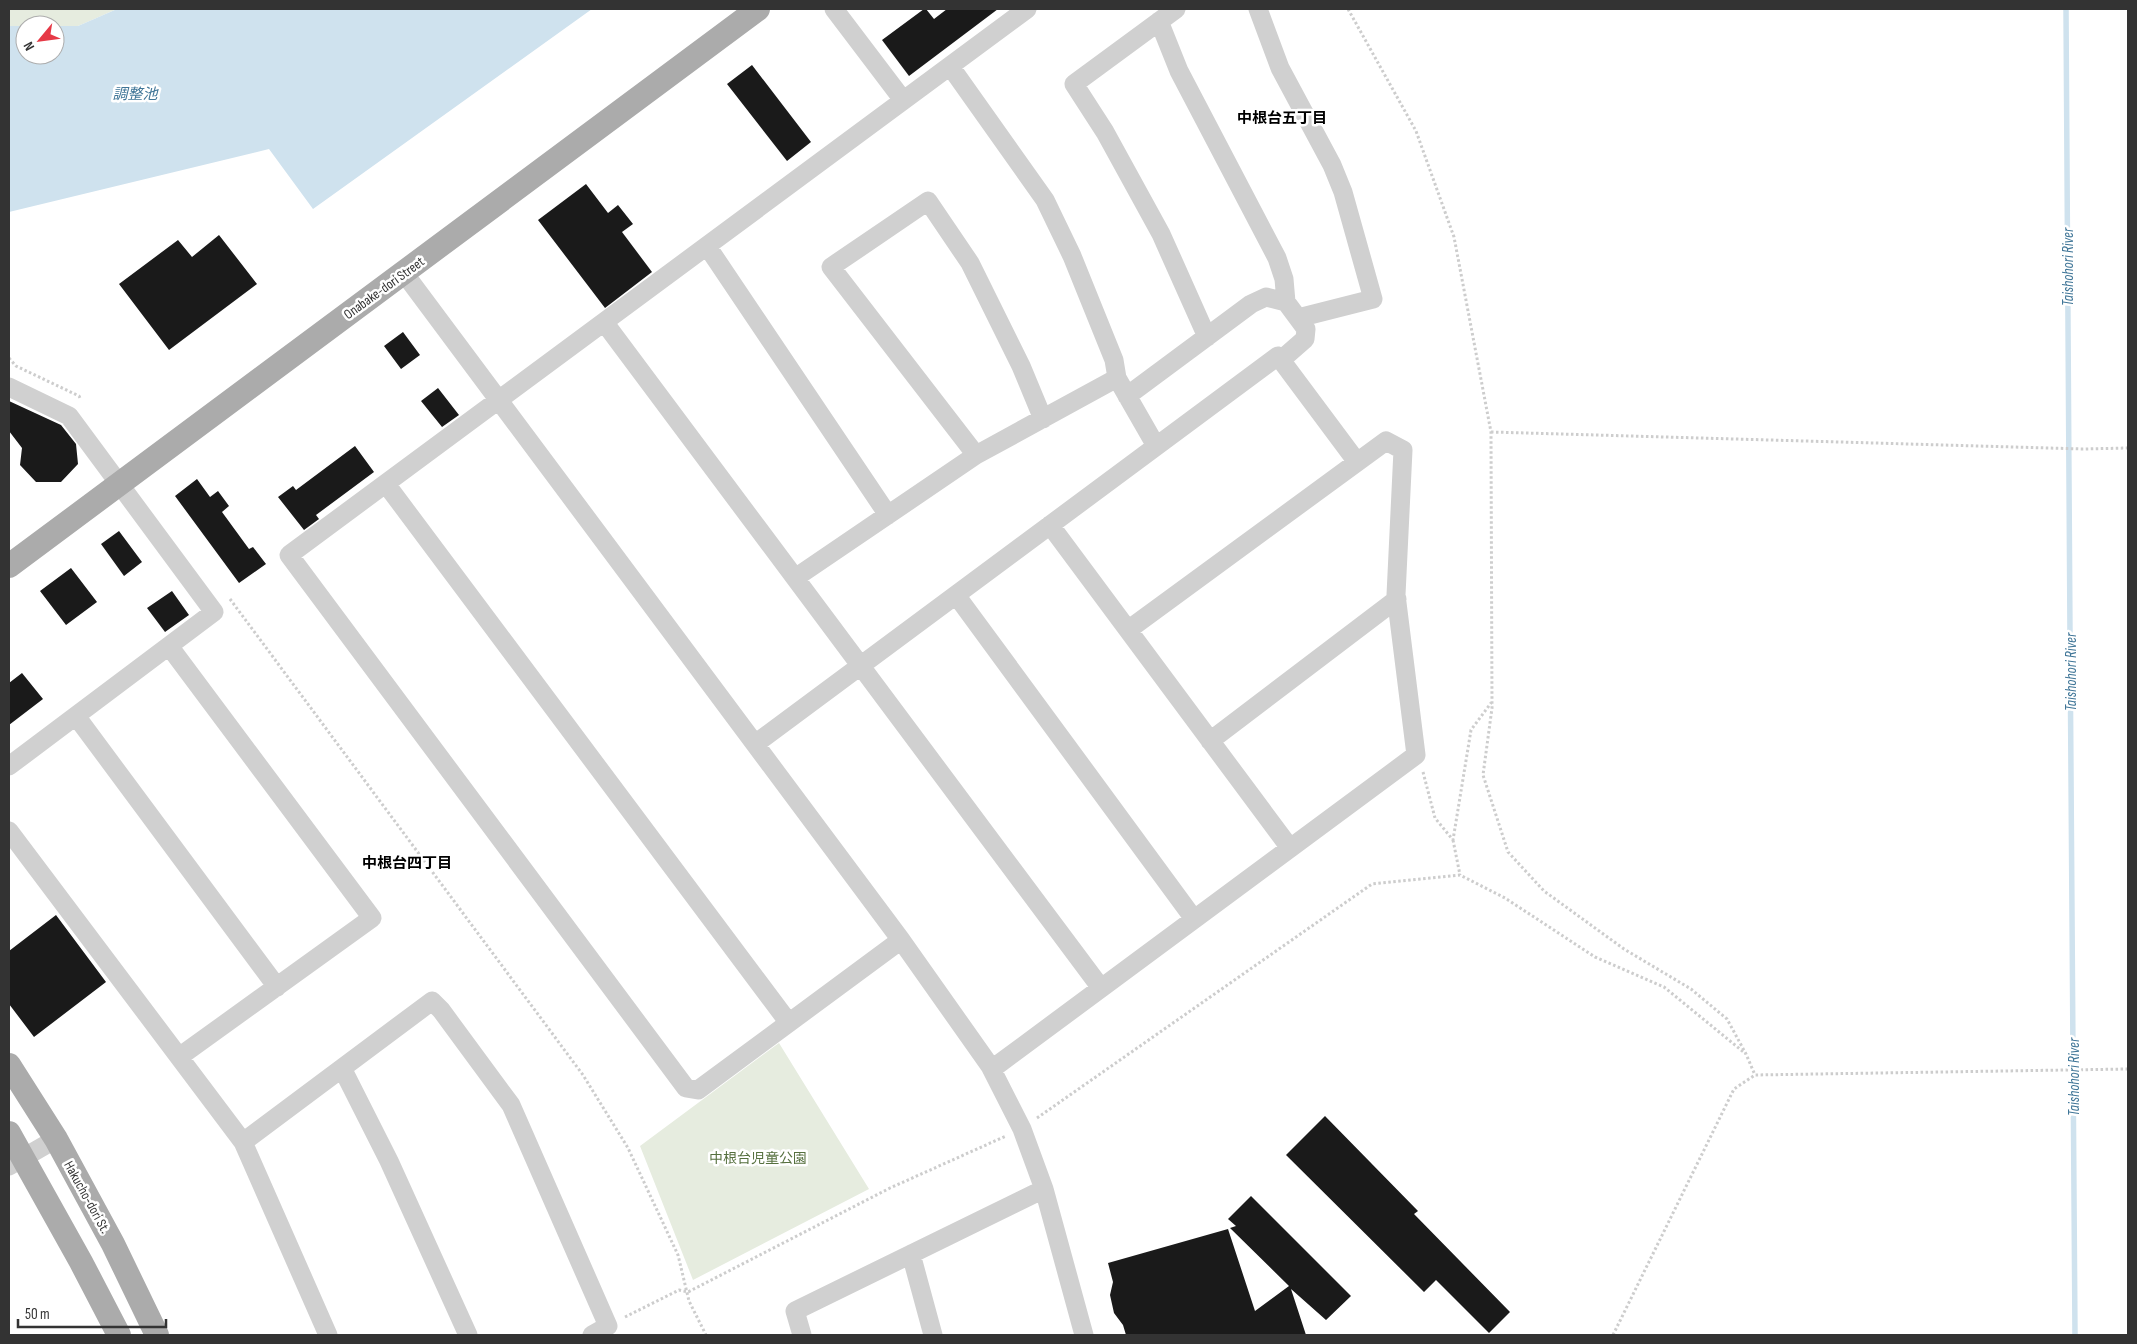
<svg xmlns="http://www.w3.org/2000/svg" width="2137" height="1344" viewBox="0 0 2137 1344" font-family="'Sofia Sans Condensed','Noto Sans JP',sans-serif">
<rect width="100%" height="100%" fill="#fff"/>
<path fill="#e6ecdf" d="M9,9h108l-39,17h-69z
M779,1043l90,146 -176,91 -53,-134z"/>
<path fill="#cfe2ee" d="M117,9h475l-279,200 -44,-60 -260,63v-186h16v29h30v-29h23z"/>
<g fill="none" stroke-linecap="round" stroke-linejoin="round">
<path stroke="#cfe2ee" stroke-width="5.5" d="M2066,9c5,442 3,884 9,1326"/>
</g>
<path fill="#1a1a1a" d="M924,9h2l8,10 13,-10h51l-89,67 -27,-36z
M752,65l59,77 -24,19 -60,-77z
M586,184l22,29 10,-8 15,19 -11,8 30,40 -47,36 -67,-88z
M219,235l38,49 -88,66 -50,-66 59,-44 14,17z
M403,332l17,23 -19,14 -17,-23z
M438,388l21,27 -17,12 -21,-26z
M9,401l52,24 15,19 2,20 -17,18h-25l-16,-17 2,-17 -13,-17z
M355,446l19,26 -58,43 3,4 -15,11 -26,-33 15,-11 3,4z
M197,479l13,18 8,-6 11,15 -7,6 27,37 4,-2 13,17 -27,19 -64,-87z
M119,531l23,31 -18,14 -23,-32z
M71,568l26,34 -31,23 -26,-34z
M172,591l17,24 -24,17 -18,-24z
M22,673l21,26 -34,26v-42z
M56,915l50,67 -72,55 -25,-33v-53z
M1325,1116l93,95 -4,3 96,98 -21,21 -53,-53 -12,12 -138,-137z
M1251,1196l100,100 -25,24 -35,-31 15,46h-180l-3,-10 -9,-12 -4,-18 3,-13 -5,-19 120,-34 27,82 34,-25 -59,-58 6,-2 -8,-7z"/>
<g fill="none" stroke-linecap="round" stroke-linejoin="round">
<path stroke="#cdcdcd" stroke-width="3" stroke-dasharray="2.5 2.5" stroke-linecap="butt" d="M1348,9l68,122 38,106 37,195 1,276 -9,67 25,77 36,39 80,58 67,40 36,30 19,35 9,21
M9,358l7,8 63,30 2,4
M1491,432l592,17 45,-1
M230,599l353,476 45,73 50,107 11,46 17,34
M1423,772l12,46 18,22 18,-110 20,-27
M1453,840l7,35
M1037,1118l335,-234 88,-9 45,23 90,59 69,30 82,67
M625,1317l54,-27 9,2 202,-104 116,-52
M1613,1335l121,-246 21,-14 373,-6"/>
<path stroke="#d0d0d0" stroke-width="19" d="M834,9l69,91
M1176,9l-102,75 31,48 56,102 46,103
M1258,9l22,59 52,97 11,27 30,107 -75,19
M1159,21l20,50 98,187 7,21 2,23
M950,66l95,134 27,56 42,104 3,18 39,68
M707,246l181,269
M404,273l497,667 89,126 32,63 22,60 40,146
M604,322l497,666
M9,387l60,29 145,196 -205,154
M1127,396l124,-92 15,-7 20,5 20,27 -1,10 -24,21
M976,455l-145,-188 97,-66 42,62 51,103 22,53
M386,484l403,539
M1050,525l240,323
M795,578l181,-123 141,-77
M956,595l238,324
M169,646l203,272 -193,139
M76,716l201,271
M1210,741l187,-142
M755,744l523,-388 79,106
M9,831l234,311 85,193
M901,940l-203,150 -12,-2 -397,-533 738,-546
M342,1068l47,93 79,174
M992,1069l424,-314 -20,-160 7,-145 -17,-9 -258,189
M243,1142l189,-141 9,9 70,95 97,221 -16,9
M9,1166l47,-27
M911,1254l22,81
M802,1335l-7,-24 249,-122"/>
<path stroke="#ababab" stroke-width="24" d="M9,566l749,-557
M9,1065l47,74 57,105 44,91
M9,1133l72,129 38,73"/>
</g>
<g text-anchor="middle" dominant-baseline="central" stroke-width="5" stroke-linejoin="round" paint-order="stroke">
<g font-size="14" fill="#333" stroke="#fff">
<text transform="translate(384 288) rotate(-36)">Onabake-dori Street</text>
<text transform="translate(87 1197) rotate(61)">Hakucho-dori St.</text>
</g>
<g font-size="14" fill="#56703f" stroke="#fff">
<text x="758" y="1158">中根台児童公園</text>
</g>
<g font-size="15" font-style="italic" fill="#3f7597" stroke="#fff">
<text x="135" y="94">調整池</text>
<text transform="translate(2068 267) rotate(-90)">Taishohori River</text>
<text transform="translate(2071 672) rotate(-90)">Taishohori River</text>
<text transform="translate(2074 1077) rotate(-90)">Taishohori River</text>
</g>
<g font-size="15" font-weight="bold" fill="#000" stroke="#fff">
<text x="1282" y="118">中根台五丁目</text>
<text x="407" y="863">中根台四丁目</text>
</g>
</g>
<rect width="2137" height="1344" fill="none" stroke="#333333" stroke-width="20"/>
<g transform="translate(40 40) rotate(241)"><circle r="24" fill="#ffffff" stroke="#adadad"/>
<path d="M0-4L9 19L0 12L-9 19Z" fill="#e63946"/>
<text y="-8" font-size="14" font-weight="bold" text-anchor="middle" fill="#333333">N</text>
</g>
<path d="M18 1319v8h148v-8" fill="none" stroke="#333333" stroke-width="2.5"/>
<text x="25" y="1319" font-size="15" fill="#333333" stroke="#ffffff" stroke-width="4" paint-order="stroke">50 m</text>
</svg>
